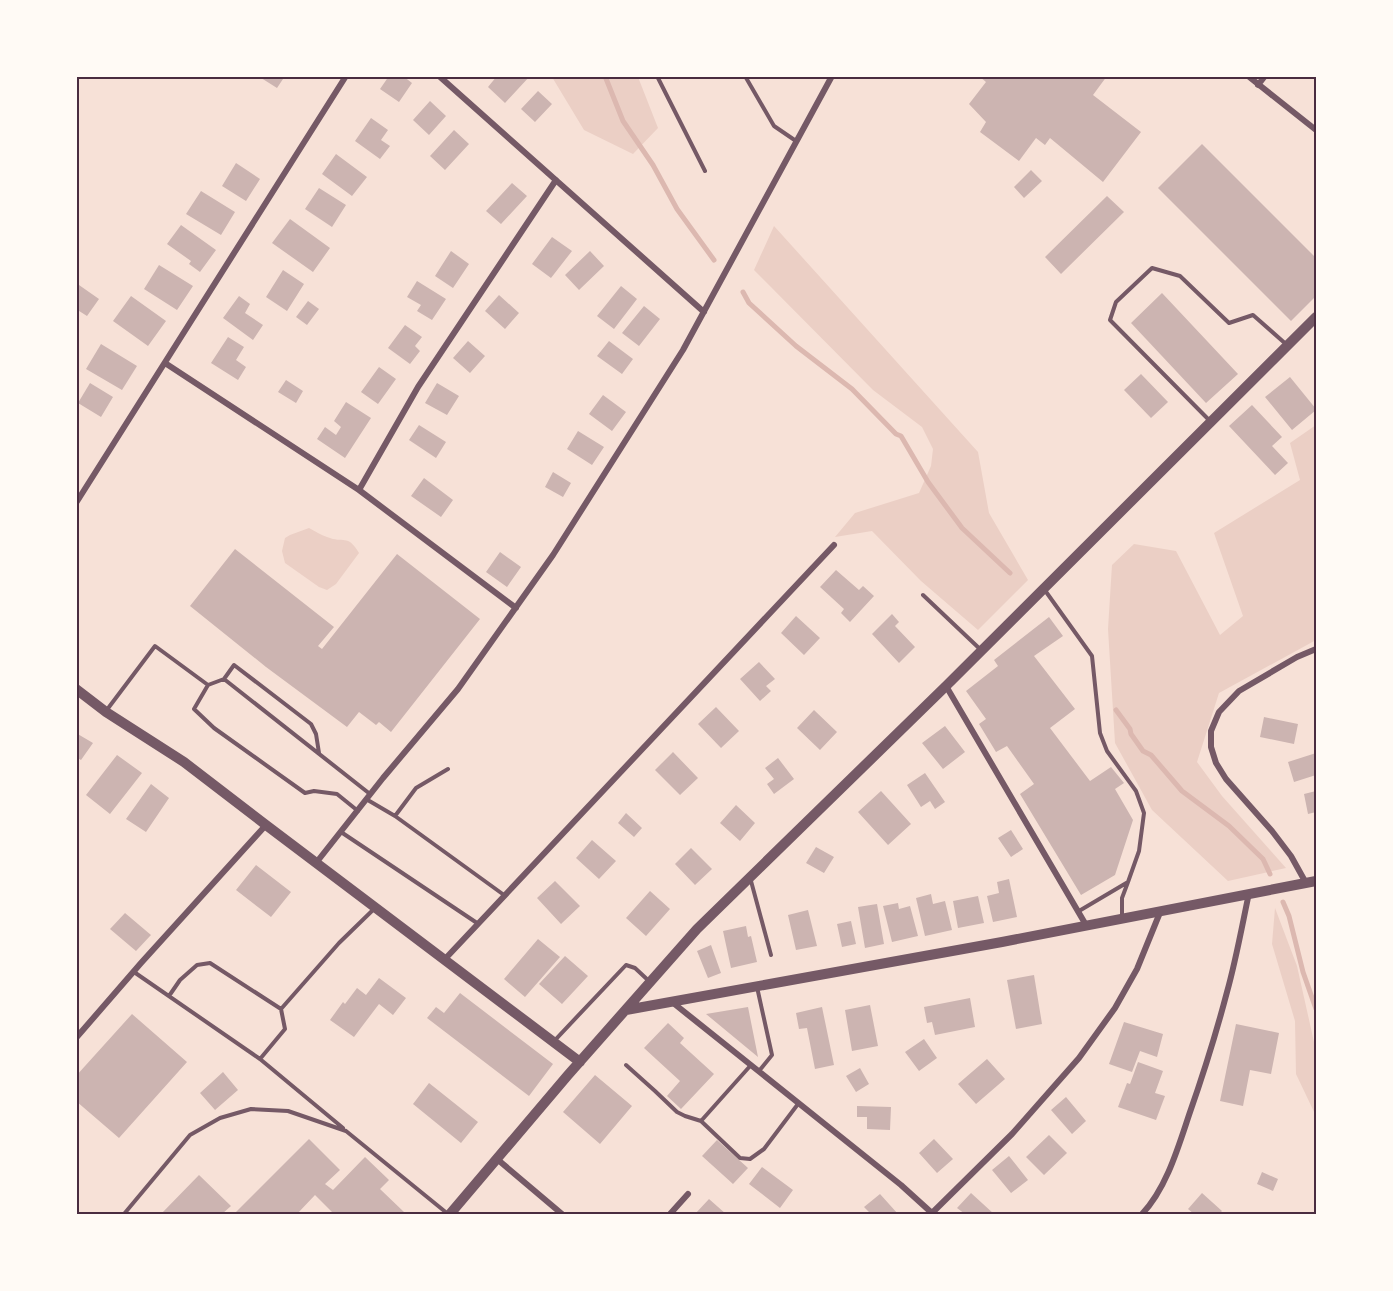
<svg xmlns="http://www.w3.org/2000/svg" width="1393" height="1291" viewBox="0 0 1393 1291" font-family="'PT Serif',serif">
<rect width="100%" height="100%" fill="#f7e1d7"/>
<path fill="#ebcfc5" d="M552,77h86l20,51 -25,26 -49,-24z
M774,226l204,226 11,61 39,67 -50,50 -57,-49 -49,-50 -37,6 20,-24 64,-20 12,-27 2,-17 -11,-22 -49,-37 -119,-120z
M1316,425v215l-97,53 -22,69 25,34 64,72 -58,13 -76,-71 -37,-67 -7,-114 4,-64 22,-21 42,7 44,84 23,-19 -29,-83 86,-53 -10,-37z
M309,528c6,3 12,7 18,9 17,7 20,-4 32,16l-23,31 -9,6 -8,-3 -34,-24 -3,-12 3,-13 5,-3z
M1275,908l22,58 19,85v65l-20,-42 -1,-53 -23,-77z"/>
<g fill="none" stroke-linecap="round" stroke-linejoin="round">
<path stroke="#dcb8b0" stroke-width="5" d="M605,76l18,45 30,44 24,44 37,51
M743,292l6,11 47,43 56,43 44,45 5,2 27,46 34,46 48,45
M1116,710l14,19 1,5 12,17 8,4 31,36 47,35 34,33 7,15
M1283,902l6,14 14,56 13,37"/>
</g>
<path fill="#ccb4b1" d="M258,76h27l-8,12z
M389,76h14l9,7 -13,19 -19,-13z
M497,76h33l-25,27 -17,-16z
M979,76h128l-14,19 48,37 -38,50 -53,-44 -5,7 -9,-7 -17,23 -39,-29 6,-10 -17,-18 17,-22z
M538,91l14,13 -17,18 -14,-13z
M430,101l16,15 -17,19 -16,-15z
M371,118l17,12 -7,10 9,6 -10,13 -25,-18z
M454,130l15,14 -24,26 -15,-14z
M1202,144l114,114v38l-25,25 -133,-133z
M336,154l31,23 -15,19 -30,-22z
M236,163l24,16 -14,22 -24,-15z
M1031,170l11,11 -18,17 -10,-11z
M512,183l15,13 -26,28 -15,-13z
M319,188l27,17 -14,22 -27,-18z
M201,191l34,21 -14,23 -35,-21z
M1107,196l17,16 -63,62 -16,-17z
M290,219l40,29 -17,24 -41,-29z
M181,225l35,25 -16,22 -11,-8 2,-3 -24,-17z
M552,237l20,14 -21,27 -19,-14z
M451,251l18,13 -16,24 -18,-12z
M590,251l14,15 -25,24 -14,-15z
M159,265l34,21 -16,24 -33,-21z
M283,270l21,14 -17,27 -21,-14z
M417,281l29,18 -14,21 -15,-9 4,-6 -14,-8z
M79,285l20,14 -12,17 -11,-7v-20z
M621,286l16,13 -23,30 -17,-13z
M1162,293l76,81 -32,29 -75,-80z
M499,295l20,18 -14,16 -20,-18z
M131,296l35,25 -18,25 -35,-25z
M239,296l11,8 -5,9 18,12 -10,15 -30,-22z
M308,301l11,8 -12,16 -11,-8z
M644,306l16,13 -21,27 -17,-13z
M405,325l17,12 -7,9 5,5 -10,13 -22,-16z
M228,337l16,10 -8,13 10,7 -8,13 -27,-17z
M468,341l17,15 -15,17 -17,-15z
M609,341l24,18 -11,15 -25,-18z
M101,344l36,22 -15,24 -36,-21z
M379,367l17,12 -18,25 -17,-12z
M1141,374l27,28 -17,16 -27,-28z
M1290,377l26,32v1l-24,20 -27,-33z
M286,380l17,11 -7,12 -18,-11z
M90,383l23,14 -12,20 -23,-14z
M437,383l22,13 -12,19 -22,-12z
M603,395l23,17 -14,19 -23,-17z
M346,402l25,16 -26,40 -28,-19 8,-12 11,8 5,-8 -7,-6z
M1252,405l30,32 -10,9 16,17 -13,12 -46,-49z
M419,425l27,17 -10,16 -27,-18z
M578,431l26,16 -12,18 -25,-16z
M553,472l18,11 -8,14 -18,-10z
M424,478l29,22 -12,17 -30,-21z
M235,549l99,78 -16,19 4,3 75,-95 83,65 -89,113 -12,-10 -3,3 -17,-13 -12,15 -81,-60 -76,-61z
M500,552l21,15 -14,20 -21,-15z
M836,570l23,20 4,-4 11,10 -24,26 -9,-9 3,-4 -24,-22z
M892,614l7,8 -4,4 20,21 -16,16 -27,-29z
M796,616l24,22 -16,17 -23,-22z
M1049,617l14,19 -29,20 41,53 -25,19 40,53 21,-14 13,16 -9,6 18,31 -18,55 -34,20 -61,-101 14,-10 -27,-38 -11,6 -17,-28 7,-5 -20,-28 32,-25 -4,-6z
M759,662l16,17 -9,7 5,5 -11,10 -20,-22z
M716,707l23,24 -18,17 -23,-24z
M814,710l23,22 -17,18 -23,-22z
M1264,717l34,7 -4,20 -34,-7z
M945,726l20,26 -22,17 -21,-26z
M76,733l17,10 -12,17 -5,-3z
M673,752l25,26 -18,17 -25,-25z
M1316,753v22l-22,7 -6,-20z
M117,755l25,18 -32,41 -24,-19z
M778,758l16,21 -20,15 -7,-10 7,-5 -9,-11z
M925,773l20,29 -10,7 -5,-8 -9,6 -14,-22z
M151,784l18,14 -23,34 -20,-13z
M881,791l30,33 -23,21 -30,-33z
M1316,791v21l-8,2 -4,-20z
M736,805l19,18 -15,18 -20,-18z
M626,813l16,15 -8,9 -16,-14z
M1011,830l12,19 -12,8 -13,-19z
M592,840l24,21 -17,18 -23,-21z
M816,847l18,10 -10,16 -18,-10z
M691,848l21,21 -17,16 -20,-21z
M256,865l35,27 -20,25 -35,-27z
M1009,879l8,38 -24,5 -6,-26 12,-3 -2,-11z
M555,881l25,25 -19,18 -24,-26z
M650,891l20,18 -24,27 -20,-18z
M931,894l2,10 12,-3 7,29 -27,6 -9,-38z
M978,896l6,27 -26,5 -5,-27z
M898,903l1,6 11,-3 8,30 -26,6 -9,-36z
M877,904l7,40 -19,4 -7,-41z
M808,910l9,36 -21,4 -8,-35z
M125,913l26,22 -15,16 -26,-22z
M851,921l5,23 -14,3 -5,-23z
M746,926l2,11 3,-1 6,26 -26,6 -8,-37z
M538,939l22,18 -35,40 -21,-18z
M711,945l10,28 -13,5 -11,-27z
M565,956l23,20 -26,28 -23,-20z
M1034,975l8,49 -26,5 -9,-49z
M379,978l27,20 -13,17 -14,-11 -25,33 -24,-17 13,-18 2,2 12,-16 9,7z
M460,993l93,71 -24,32 -102,-78 9,-11 8,6z
M970,998l5,29 -40,8 -3,-13 -5,1 -3,-16z
M870,1005l8,41 -26,5 -7,-41z
M748,1007l10,50 -52,-43z
M822,1007l12,58 -19,4 -8,-41 -8,1 -3,-16z
M132,1014l55,48 -68,76 -43,-37v-25z
M1124,1022l39,12 -6,23 -17,-6 -8,21 -23,-8z
M668,1023l16,15 -4,5 34,31 -33,35 -14,-13 13,-15 -36,-33z
M1236,1024l43,9 -8,41 -21,-4 -7,36 -23,-5z
M924,1039l13,19 -18,13 -14,-19z
M987,1059l18,20 -29,25 -18,-20z
M1138,1062l25,9 -8,22 10,3 -9,24 -38,-13 9,-24 3,1z
M860,1068l9,16 -13,8 -10,-16z
M223,1072l15,18 -23,20 -15,-17z
M595,1075l37,31 -32,38 -37,-32z
M429,1083l49,39 -17,21 -48,-39z
M1066,1097l20,24 -14,13 -21,-24z
M857,1106l34,1 -1,23 -23,-1v-12h-10z
M1049,1135l18,18 -23,22 -18,-18z
M309,1139l31,31 -15,14 8,6 32,-33 24,23 -9,9 24,23 -2,2h-68l-19,-19 -18,19h-63z
M934,1139l19,20 -16,14 -18,-20z
M717,1140l31,28 -15,16 -31,-28z
M1009,1156l19,24 -17,13 -19,-23z
M762,1167l31,23 -13,18 -31,-24z
M1262,1172l16,7 -5,12 -16,-7z
M199,1175l32,31 -9,8h-61z
M971,1193l23,21h-29l-8,-6z
M1202,1193l20,18 -3,3h-25l-6,-5z
M880,1194l18,20h-27l-7,-7z
M709,1199l17,15h-31z"/>
<g fill="none" stroke-linecap="round" stroke-linejoin="round">
<path stroke="#755966" stroke-width="4" d="M657,76l48,95
M745,76l29,50 22,15
M1211,422l-101,-102 6,-18 36,-34 28,8 49,47 24,-8 34,30
M1044,589l48,67 8,77 7,18 29,40 8,22 -5,38 -11,31 -49,29
M923,595l58,55
M224,679l10,-14 77,59 5,10 3,19
M106,711l49,-65 53,39
M366,799l29,17 109,79
M358,811l-21,-17 -23,-3 -9,2 -91,-65 -20,-19 14,-24 16,-6 146,115
M395,816l21,-28 32,-19
M341,832l136,91
M751,881l20,74
M1122,918v-20l6,-16
M134,972l126,87 83,69
M757,987l15,68 -13,16
M169,996l11,-16 17,-15 13,-2 71,46
M555,1040l71,-75 9,3 15,14
M260,1059l25,-30 -4,-20 58,-66 36,-35
M626,1065l29,26 22,21 8,4 16,5 39,37 10,1 14,-10 34,-45
M701,1121l50,-56
M124,1214l66,-79 30,-17 31,-9 37,2 58,20 102,83"/>
<path stroke="#755966" stroke-width="6" d="M439,76l265,236
M1248,76l68,54
M1258,85l7,-9
M165,363l194,127 157,118
M359,490l59,-103 138,-207
M76,503l270,-427
M946,686l140,239
M316,863l67,-85 75,-89 95,-134 130,-205 149,-274
M1306,883l-15,-27 -19,-25 -46,-52 -10,-16 -5,-16v-16l8,-19 20,-21 58,-34 19,-8
M445,959l389,-414
M672,1002l229,183 32,29
M76,1038l65,-75 125,-138
M497,1159l65,55
M670,1214l18,-20
M931,1214l81,-80 67,-76 36,-50 22,-39 24,-59
M1142,1214c24,-25 36,-66 47,-99 14,-40 27,-81 38,-123 9,-32 15,-66 22,-99"/>
<path stroke="#755966" stroke-width="10" d="M76,689l30,23 78,50 82,63 314,237
M626,1010l376,-68 314,-61
M450,1214l118,-139 129,-146 249,-243 370,-369"/>
</g>
<rect width="1393" height="1291" fill="none" stroke="#fffaf5" stroke-width="156"/>
<rect x="78" y="78" width="1237" height="1135" fill="none" stroke="#4a2c40" stroke-width="2"/>
</svg>
